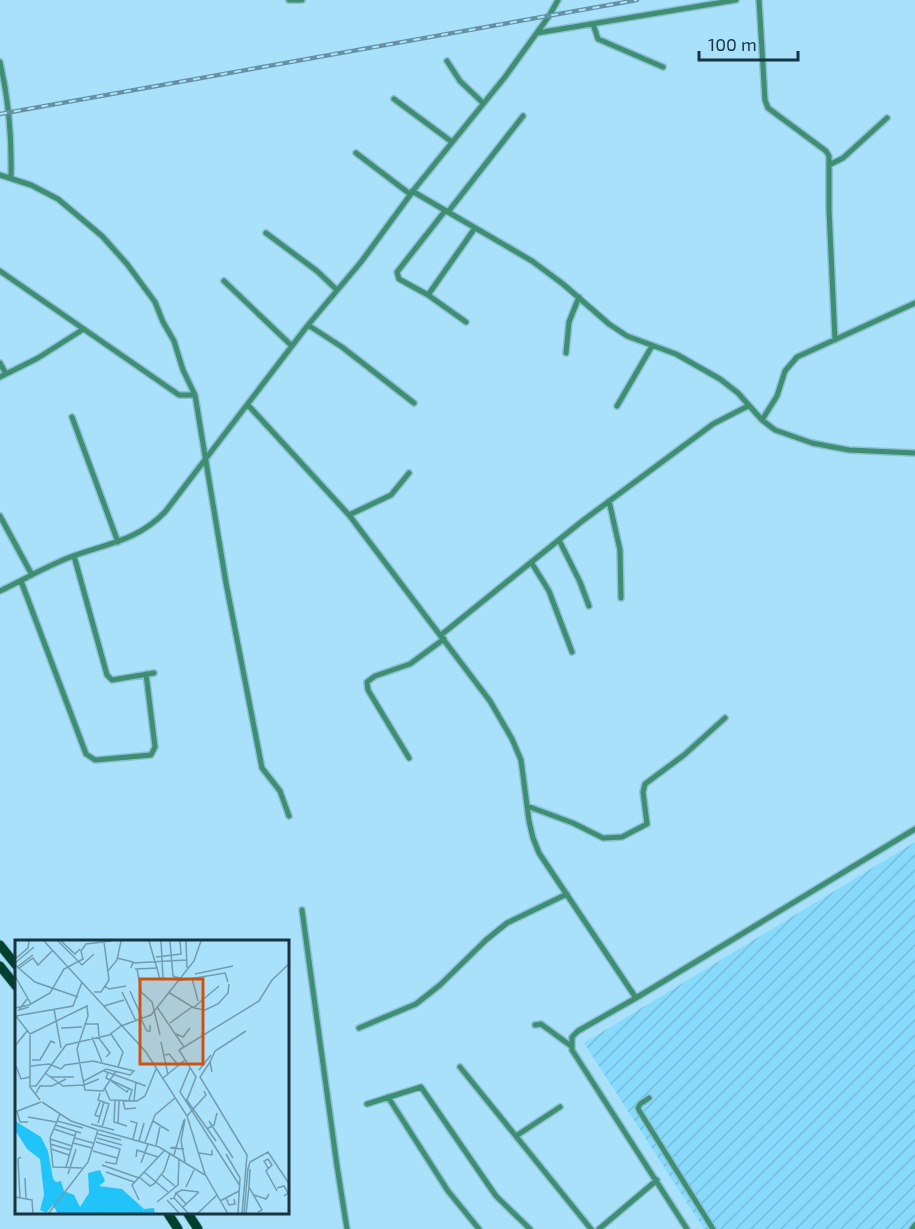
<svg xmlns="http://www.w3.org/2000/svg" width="915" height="1229" viewBox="0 0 915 1229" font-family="'Exo 2',sans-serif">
<defs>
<pattern id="industrial-furrows" width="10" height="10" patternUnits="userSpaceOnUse" patternTransform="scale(1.5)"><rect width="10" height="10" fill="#88dafd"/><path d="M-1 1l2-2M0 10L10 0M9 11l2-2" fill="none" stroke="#75bcda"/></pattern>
</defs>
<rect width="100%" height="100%" fill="#a9e1fa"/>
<path fill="url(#industrial-furrows)" d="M915,842v387h-211l-120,-186z"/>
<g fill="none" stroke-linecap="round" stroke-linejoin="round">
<defs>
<path id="street" d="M289,0h13
M759,0l6,100 3,8 58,43 3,5v54l6,130
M593,24l5,15 65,28
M537,33l199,-33
M447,61l13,20 23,22
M0,62c9,39 12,76 11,116
M394,99l58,43
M356,153l54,41
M829,165l14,-7 44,-40
M0,175l31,10 27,14 44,37 25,28 28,38 8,20 11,19 9,29 12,25 31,188 36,185 18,23 9,25
M412,191l120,70 31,23 46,40 18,12 49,18 44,25 18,14 24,27 13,10 37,13 37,7 66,3
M445,211l-48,61 2,7 29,16 38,27
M448,212l75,-96
M266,233l51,38 20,19
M0,271l179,124h16
M224,281l68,65
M428,295l47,-67
M308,325l34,22 72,56
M566,353l3,-31 10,-25
M0,363l6,11
M0,377l38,-19 44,-28
M248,405l101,110 141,186 22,38 9,21 8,61 4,17 6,15 97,145
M617,406l35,-60
M72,417l46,125
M762,420l15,-24 8,-25 12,-14 118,-54
M609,501l11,49 1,48
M349,515l42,-20 18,-22
M0,516l32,59
M559,540l21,42 9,24
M74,556l33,119 5,5 42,-7
M531,562l18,29 23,61
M21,581l65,173 9,6 56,-5 4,-8 -9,-73
M0,591c23,-11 45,-24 68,-33 36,-14 68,-16 97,-46l143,-187 53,-63 55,-75 89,-110 44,-61 9,-16
M441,635l140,-113 132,-98 35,-18
M409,758l-41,-68 -1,-8 8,-6 35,-12 34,-25
M527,806l46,17 30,15 19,-1 25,-13 -4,-32 2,-8 39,-29 41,-37
M302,910l35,256 10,63
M535,1025l6,-1 30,22
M359,1028l57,-24 24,-19 46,-45 21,-17 60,-29
M460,1067l131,162
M388,1097l60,94 31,38
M649,1098l-9,6 -2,4 2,4 73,117
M367,1104l54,-17 75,109 34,33
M516,1136l44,-29
M599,1229l58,-49
M687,1229l-115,-179v-13l6,-6 58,-33 279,-169
M912,1229l3,-4"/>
<path id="primary" d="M0,945l16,20
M0,966l16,20
M167,1212l11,17
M187,1212l11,17"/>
</defs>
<use href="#street" stroke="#8cbfd5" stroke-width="8"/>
<use href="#primary" stroke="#8cbfd5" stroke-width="11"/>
<use href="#street" stroke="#3e8e71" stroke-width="5"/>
<use href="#primary" stroke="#00402e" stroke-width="9"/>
<defs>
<path id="rail" d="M0,114l637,-114"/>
</defs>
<use href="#rail" stroke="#6591a4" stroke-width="4.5"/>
<use href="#rail" stroke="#a9e1fa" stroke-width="2" stroke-dasharray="7" stroke-linecap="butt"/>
</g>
<g transform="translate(15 940)">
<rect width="274" height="274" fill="#a9e1fa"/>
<path d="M0,181l26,16 7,14 5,28 3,3 5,-1 3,10 10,4 6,12 9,-14 -1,-20 12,-3 5,11 -6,5 23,3 22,20 10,-1 1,6h-97l-5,-9 -7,8 -6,-3 4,-15 -4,-36 -13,-10 -12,-19z" fill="#20c4f8"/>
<path fill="none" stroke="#6f9cb0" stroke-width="1.5" d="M29,1l102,111 41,64 18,58 23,40M43,1l24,24 12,-11M46,1l14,13 5,-5M134,1l11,38 3,-1 -2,-37M155,1l3,35 6,2M171,1l1,27M141,17l25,-3 -1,-13M102,18l16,4 -2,6M0,19l13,-11 1,-7M0,23l19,-16M118,23l53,-3M0,25l20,17 43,15M2,27l16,-12M4,28l14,-10 5,7 14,-14M120,29l23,-1M122,29l4,22M93,31l9,-11 4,-19M180,34l38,-8M0,36l16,28M177,38l6,23M162,41l48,-8 3,9M90,46l4,3 17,-3M124,50l13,12 8,33M115,51l12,27M79,52h7l8,-12 -5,-38M107,52l14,29M153,52l26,16 11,2 13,-6 10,-11 1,-9M12,59l-8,11 10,-3M89,66l20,-6M142,67l27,40M0,68l14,-3 21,-12 14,-24 19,-10 -2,-8 5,-7 25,-3M178,68l26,-22M39,69l7,39M0,75l15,19M1,76l57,-10 9,-24M126,79l6,12h3v-6M155,83l22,-16M69,84h14l1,12M46,88l21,-1M15,94l57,-28 1,10 -11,33 8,41 18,1 13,-20M96,94l12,18 -5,15M161,94l7,3 7,-9M15,95v52l10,13M77,97l10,25M83,97l12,16 -4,4M146,102l7,33M0,106l12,-15M150,115l4,-1 10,12M17,120h8l11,-19 4,2M195,122l-10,15 47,78 -5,59M1,126l5,13 9,-2M16,126l18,-2 12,5M175,128l-10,24 60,94M46,129l4,-4 28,-4 41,10 -4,4 -24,-6 -22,12M184,130l12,-15M89,131l42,15M93,132l-2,6 26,12 -3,10M197,132l-2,-10 5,-11 31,-20M30,133l18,13 21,-1 15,-6M35,137h24M148,138l22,-18M96,141l16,11 2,-4M16,146h5l30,-41 43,-10 12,-9 30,-11 43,-54 7,-20M90,149l5,11 27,1 8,-5 11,-27M21,153l4,-7h12l14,-7M85,153l-2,7 11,4 -7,23M171,159l30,42M119,160l2,-18M172,160l9,-23 -17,-27 80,-49 13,-21 18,-17M100,161l-1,21 13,4M108,161l2,8 11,-1M27,162l29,19 27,9M85,162l-5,13 5,2M2,171l3,11h8M0,172l26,-10M45,174l-10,24 3,29 29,1M172,176l19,-21 -2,-4M13,177l28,5M42,181l26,7M115,181l7,2 -4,16M138,181l16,10M194,181l24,37M83,183l6,-21M76,184l23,6M103,184l1,-23M40,185l26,8M39,189l21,7M192,189l7,-4 3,-12M84,190l60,17 46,28M83,194l23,6M60,198l18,5M82,198l25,7M35,199l22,7M124,201l5,-18M81,202l24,7 -4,15 -11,-2M130,202l10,-27 20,-17M58,203l19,5M35,204l21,6M141,205l4,-18M161,207l-6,1 14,1M36,209l18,6M78,211l24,7M184,213l13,2v-5M211,214l14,24 -2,36M159,215l10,-35M121,217l1,-7 21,7M170,222l-4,-21 4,-22M126,223l7,-19M87,225l37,13M51,227l10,-35M253,228l-4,-7 4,-2 4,6 -6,6 11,20M233,229l2,-7 18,-10 22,33M235,229l-1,18 13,23 -4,2M91,232l28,10M129,232l24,20M53,234l8,-25M147,235l14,12M124,237l11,9 4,-2 10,-13 6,-18M10,238l1,21M171,247l8,-17M262,248l7,-2 4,7 -4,3M161,253l6,-3 17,2M239,255l12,4 3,-5M0,257l17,3 1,14M5,258l-2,-39 3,-2M159,258l2,-5 10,11M211,258l3,7 6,-1 -1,-5M155,259l4,-1 15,16M124,260l-7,-15 32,-34M152,260l13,14M205,261l19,-10M142,262l21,-17 1,-26M168,267l16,-15M33,274l40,-52 10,-32M182,274l20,-19M229,274l4,-46M231,274l3,-27"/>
<path fill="#c95414" fill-opacity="0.15" stroke="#c95414" stroke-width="3" d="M125,39h63v85h-63z"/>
<rect width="274" height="274" fill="none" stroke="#173541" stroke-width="3"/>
</g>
<path d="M699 51v9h99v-9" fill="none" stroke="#173541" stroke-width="3"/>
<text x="708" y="51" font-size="18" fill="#173541" stroke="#a9e1fa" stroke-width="4.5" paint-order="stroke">100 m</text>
</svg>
